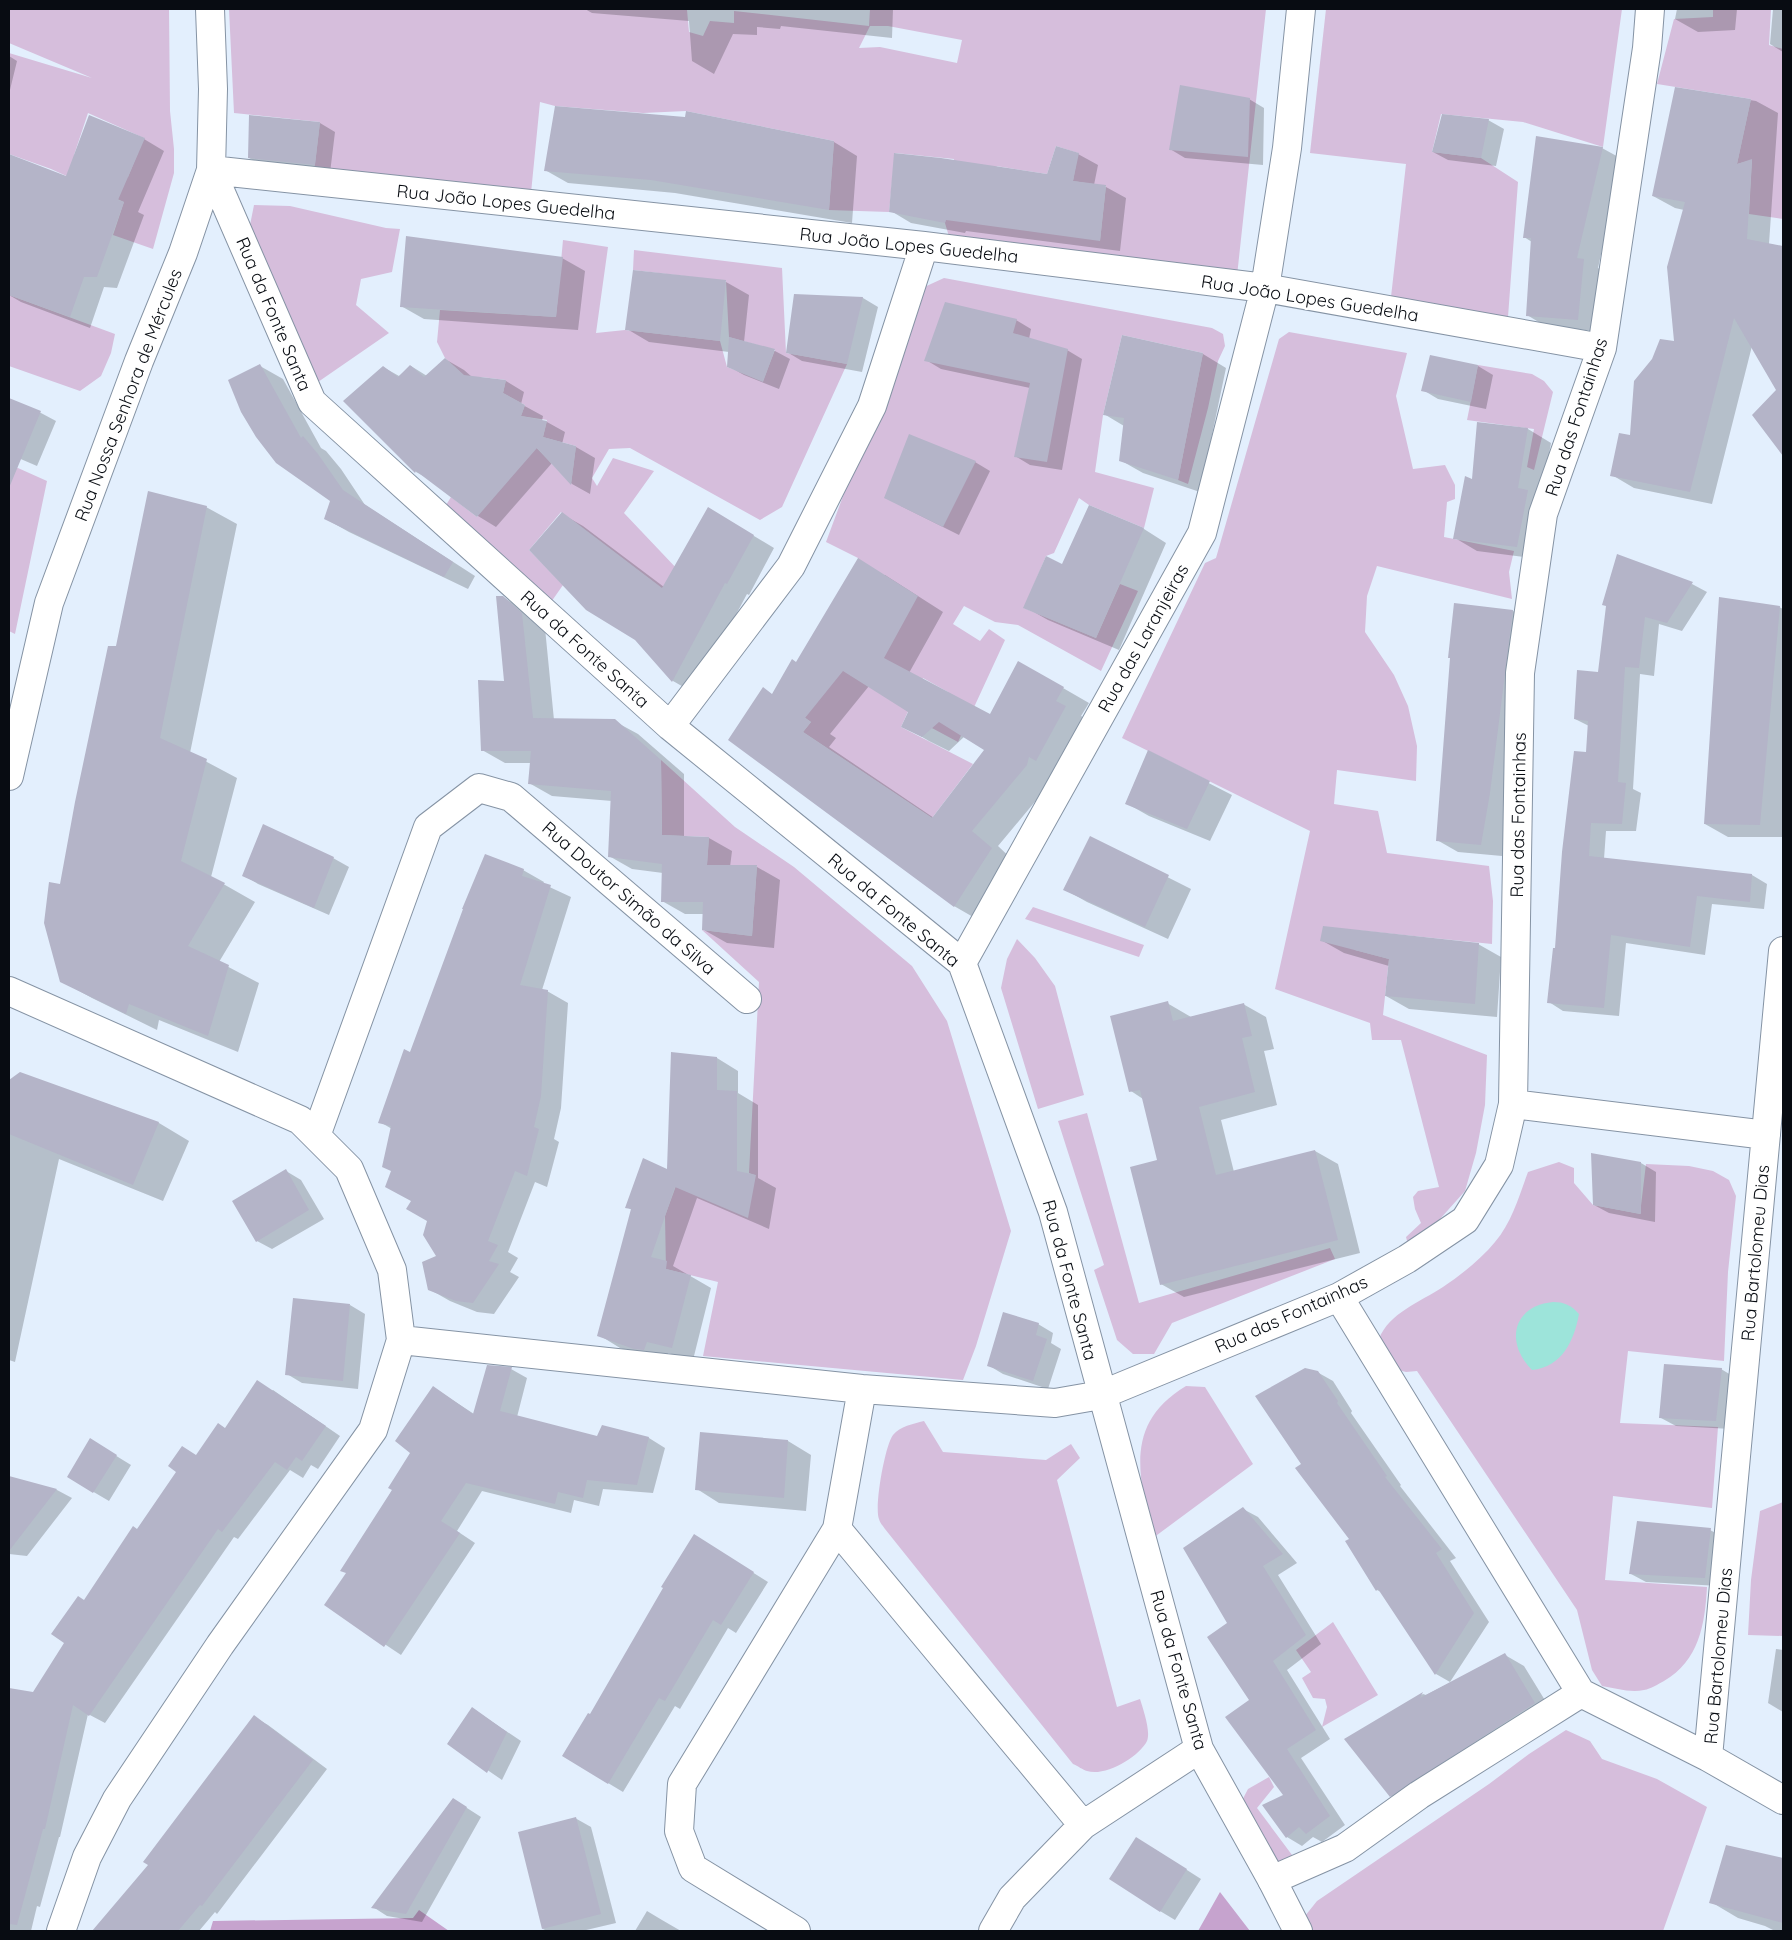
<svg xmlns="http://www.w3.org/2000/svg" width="1792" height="1940" viewBox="0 0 1792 1940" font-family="Quicksand,sans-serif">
<rect width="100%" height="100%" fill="#e3effd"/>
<path fill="#d6bedc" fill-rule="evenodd" d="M9,9h160l1,102 4,38v24l-21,76 -40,-14 11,-33 -73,-33 -42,-15v-101l83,25 -83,-35zM88,113l56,25 -16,39 -54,-22z
M229,9h440l18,1 2,22 14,4 7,-15 24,2v-12l135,15 1,-17h396l-30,276 -286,-45 -5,-17 9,-64 -59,-6 -6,59 -60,-2 5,-69 -148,-30 -43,2 -88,-7 -15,-4 -9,91 -217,-21 6,-50 -86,-9zM870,26h18l74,14 -5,23 -77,-16 -21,1zM1056,146l22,7 -5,28 33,5 -6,55 -104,-75 51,8z
M1326,9h296l-19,138 -80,-25 -82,-8 -9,38 49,6 37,24 -10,135 -117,-20 15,-133 -96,-11z
M1713,9h58l-2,36 14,4v170l-34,-5 3,-54 -15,4 14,-65 -94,-15 17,-65 39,-2z
M254,205l36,1 96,22 14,1 -8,43 -31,7 -5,26 33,28 -71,49 -68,-157z
M563,240l45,7 -12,86 29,-3 95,11 7,26 36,14 12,-31 -46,-13 -3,-56 -93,-11 1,-20 148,18 4,85 61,11 -65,143 -22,13 -130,-72 -21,1 -17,29 5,8 16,-28 41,13 -30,42 55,58 -15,19 -103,-78 -32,38 34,35 -14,20 -106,-95 8,-13 26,20 51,-78 43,45 5,-38 -33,-9 4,-17 -26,-4 4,-11 -22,-12 3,-13 -25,-3 3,17 -39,-36 -8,-16 3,-32 116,7z
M944,278l268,50 11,6 2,12 -7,15 -10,47 -20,76 -10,-4 25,-127 -81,-18 -19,80 -8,57 59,16 -10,40 -55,-23 -10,-7 -25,55 -8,3 -22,52 72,30 24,-54 18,7 -37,80 -83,-46 -23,-3 -31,-16 -11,18 27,17 9,-12 16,11 -47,102 -26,-14 16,-36 -25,-14 -22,49 72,37 -41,54 -129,-86 8,-10 -11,-8 23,-56 45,28 -10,-128 -32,-16 94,-253z
M9,295l106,39 -4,19 -10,23 -21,15 -71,-25z
M1289,332l118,21 -11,43 17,73 32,-4 10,20v14l-8,3 -3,35 70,14 -5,21 3,27 -135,-33 -10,30 -2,36 29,43 14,31 9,40 -1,35 -79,-11 -3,34 44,7 9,42 102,13 4,35 -1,43 -137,-14v20l34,9 -6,56 104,40 -2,50 -9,48 -11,38 -25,28 -31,29 -3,-11 15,-14 -6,-14 -2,-12 5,-6 21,-4 -38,-147h-29l-2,-17 -95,-34 35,-158 -188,-93 83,-175 11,-5 63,-219z
M1478,365l54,9 12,7 9,11 -19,78 -7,-3 7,-38 -67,-9z
M9,464l38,17 -32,153 -6,-3z
M661,760l74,67 59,40 118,99 35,55 64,210 -35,115 -13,34 -260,-24 15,-74 -52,-13 -1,-53 15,-41h75l-6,-2 10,-191 -57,-52 50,6 5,-70 -50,-1 2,-28 -47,-2z
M1033,907l111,38 -5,12 -114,-38z
M1017,939l18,19 20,28 29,109 -46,14 -37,-121 6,-29z
M1087,1113l52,190 191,-55 5,11 -163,64 -18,31h-21l-16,-14 -23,-70 10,-5 -46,-144z
M1559,1162l15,6v15l19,22 47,9 6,-50 43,2 24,5 16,9 7,16 -8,76 -4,89 -96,-10 -8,72 98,4 -6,81 -99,-12 -8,84 102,7c-2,37 -8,74 -43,94 -6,3 -13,8 -20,9 -14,3 -29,-2 -42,-4l-10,-16 -15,-60 -160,-239 -11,1 -15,-4 -12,-29c10,-26 41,-37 64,-52 18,-12 38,-28 52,-45 17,-20 24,-46 33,-70z
M1186,1386l19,1 48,77 -100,74c-14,-61 -30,-114 33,-152z
M924,1421l19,31 103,8 25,-16 9,14 -23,22 60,227 23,-8c3,10 11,32 7,42 -8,16 -42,36 -60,30 -4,-1 -9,-5 -14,-7l-188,-235c-2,-3 -5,-6 -6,-10 -5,-12 6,-74 14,-84 7,-9 20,-11 31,-14z
M1783,1502v134l-35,-1 3,-55 9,-69z
M1333,1622l45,73 -56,32 5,-20 -2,-8 -12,-1 -11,-20 9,-6 -15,-22z
M1566,1730l24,11 12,18 55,20 50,28 -44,124h-364l6,-15 12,-15 172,-117 40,-30z
M1269,1777l5,10 -17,21 44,59 -29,13 -37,-66 13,-25z"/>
<path fill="#c6a3ce" d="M1220,1892l30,39h-52z
M419,1910l30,21h-239l3,-10 200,-3z"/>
<path fill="#9de4da" d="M1553,1302c11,0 18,3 26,12 -5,27 -17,53 -47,56 -27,-27 -20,-64 21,-68z"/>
<path fill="#0003" fill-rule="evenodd" d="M585,9h308l-1,29 -111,-12 -1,3 -23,-2v8l-24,-1 -19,40 -22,-13 -3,-40 -97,-8z
M1677,9h60l-2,21 -37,2 -23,-13z
M1773,9h10v43l-13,-8z
M9,56l8,5 -8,33z
M1676,88l80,13 22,12 -9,131 14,3v196l-14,-9 9,-44 -26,-44 -40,158 -78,-16 -22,-13 63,-132 9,-133 -9,-2 -22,-12z
M1249,99l15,9 -1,57 -78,-7 -15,-9z
M1488,120l16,9 -8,37 -48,-6 -15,-8z
M320,123l15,9 -5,41 -66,-7 -15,-8z
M144,139l20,12 -26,61 6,3 -27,73 -13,-1 -14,41 -69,-26 -12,-7v-140l58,22z
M834,142l23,14 -5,67 -177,-30 -107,-10 -23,-13z
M1602,148l20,11 -24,109 6,4 -6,59 -51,-4 -20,-12 5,-73 -8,-5z
M1078,154l20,11 -4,20 12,2 20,11 -6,53 -154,-20 -1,2 -54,-10 -20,-12 157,-36z
M562,258l23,13 -7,59 -154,-11 -23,-13z
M634,272l92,10 23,13 -5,47 31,9 15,8 -11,30 -35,-14 -16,-9 1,-14 -80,-10 -22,-13z
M796,295l67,3 15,9 -16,65 -60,-11 -15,-9z
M1016,320l15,9 -2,10 38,11 15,9 -20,111 -32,-5 -15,-9 15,-68 -89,-19 -15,-9z
M1123,337l80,17 23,14 -26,124 -57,-19 -23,-13 4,-34 -20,-12z
M445,359l19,11 8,7 34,4 18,11 -3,12 22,12 -1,5 5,1 18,10 -3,12 14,3 19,11 -5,36 -18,-10 -20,-21 -56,64 -18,-11 -49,-37 -13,-7 -33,-105 16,9 12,-10 16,10z
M260,366l23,13 38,69 5,3 15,18 24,36 110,71 -7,13 -119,-57 -23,-13 6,-18z
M1478,366l15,9 -7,34 -48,-10 -15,-9z
M9,399l32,14 15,8 -19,45 -28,-12z
M1478,423l50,6 23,14 -10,56 -1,60 -63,-8 -22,-13 18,-57z
M975,462l15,9 -31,64 -58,-29z
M206,507l31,17 -47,229 47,25 -26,99 44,25 -36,60 40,21 -21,69 -79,-32 -2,10 -65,-32 -31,-17 1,-95 55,-239z
M1090,507l54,22 22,14 -47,107 -71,-30 -23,-13 38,-41z
M562,514l21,12 81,61 65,-66 45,27 -25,47 -2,-1 -53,99 -21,-12 -37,-42z
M885,575l58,37 -34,61 82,43 72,-28 26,15 -8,13 11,6 -39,58 -55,66 19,18 -37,57 -26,-15 -224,-166 43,-45 23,-32zM869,686l40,26 -6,14 26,15 20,10 16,-15 21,13 -52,69 -105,-71 7,-9 -6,-4z
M1692,584l15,8 -25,39 -23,-7 -5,52 -14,-2 -7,115 8,4 -5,38h-30l-2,28 148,16 15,9 -3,25 -52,-5 -7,51 -79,-12 -7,73 -56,-5 -14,-9 38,-249 2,-27 -14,-7 25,-46 7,-67z
M502,597l24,13 19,18 9,92 60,1 24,13 46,40v63l25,1 23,13 -2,16h27l23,13 -6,68 -47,-5 -23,-13v-16h-19l-23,-13 1,-28 -31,-4 -23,-13 3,-55 -60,-5 -23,-13 2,-20h-26l-23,-13 23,-67z
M1455,604l58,7 21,12 -23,182 -9,51 -44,-4 -21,-12z
M1779,607l4,2v228h-55l-23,-13z
M1148,752l84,43 -22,46 -61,-25 -23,-13z
M1090,838l101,51 -23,50 -81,-37 -23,-13z
M333,858l16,9 -20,48 -71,-31 -15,-9z
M523,870l21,12 -1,2 28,13 -29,93 5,1 21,12 -7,105 -7,31 5,3 -12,45 -12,-5 -27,70 10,6 -8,14 9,5 -25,37 -17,-2 -27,-11 -21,-12 8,-33 -8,-35 -17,-20 -20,-30v-42l-12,-7 31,-69z
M1321,940l157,4 23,13 -4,60 -88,-8 -23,-13 3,-30 -45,-13z
M1167,1003l24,14 52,-13 23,13 8,32 -10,2 13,54 -56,15 13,52 81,-21 23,13 22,89 -176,44 -23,-13 -2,-123 -16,-62 -12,-8z
M717,1058l21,13v22l20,12v73l18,10 -7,41 -72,-31 -24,68 38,22 -18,72 -25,-7 -2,9 -10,-1 -36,-13 -21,-13 33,-125 -5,-3 41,-36z
M20,1073l139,50 30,18 -26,60 -104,-42 -44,203 -6,-2v-279z
M1641,1163l15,9 -1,50 -46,-9 -15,-8z
M286,1171l15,9 23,39 -52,30 -15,-8z
M350,1305l15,9 -7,75 -56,-6 -15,-9z
M1038,1324l15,9 -2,10 10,6 -13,40 -45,-15 -15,-9z
M511,1369l16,9 -10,39 81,20 5,-10 46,11 16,10 -12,45 -50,-4 -4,17 -25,-6 -3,13 -89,-22 -25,40 18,12 -74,112 -75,-50 21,-31 65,-121 22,-65 40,26z
M1721,1369l15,9 -5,51 -55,-3 -15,-8z
M1317,1372l16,9 19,30 -1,2 50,72 -1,1 56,72 -6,3 39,61 -39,60 -14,-8 -53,-81 -6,-3 -26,-51z
M273,1390l67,46 -22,33 -7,-4 -8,13 -13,-8 -52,69 -4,-2 -129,186 -17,-9 -28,123h-1l-19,70 -3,-1 -6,25h-22v-241l25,3 32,-50 19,-42 53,-70 59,-75z
M701,1434l87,7 23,14 -5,56 -87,-8 -22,-14z
M105,1449l26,16 -22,36 -41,-24z
M9,1477l48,13 15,8 -45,58 -18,-2z
M1243,1509l15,8 39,46 -19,12 43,69 -34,26 43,69 -29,19 44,67 -23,17 -9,-5 -11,9 -15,-9 -2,-42 -34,-94 -22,-78z
M1710,1530l15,8 -5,48 -74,-4 -15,-8z
M709,1545l59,37 -32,51 -8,-5 -48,81 -5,-3 -52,86 -15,-9 -17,-68z
M1776,1649l7,1v62l-15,-9z
M1505,1655l19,11 30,49 -144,92 -19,-11 -45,-57 77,-45 3,1z
M473,1709l48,32 -19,39 -54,-37z
M254,1717l14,8 59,44 -110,145 -2,-2 -16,19h-100l-3,-2 54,-64z
M453,1799l28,18 -59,105 -35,-6 -14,-9z
M575,1818l16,9 25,96 -34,8h-35l-4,-2z
M1727,1846l56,13v72h-8l-10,-5 -27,-8 -27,-16z
M1151,1847l50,32 -26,41 -15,-9z
M647,1911l15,9 19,11h-46z"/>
<path fill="#b4b4c8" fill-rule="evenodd" d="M1180,85l70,13 -2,59 -79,-7z
M1675,87l76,12 -14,65 15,-5 -5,80 36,7v210l-31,-41 24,-25 -42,-72 -44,174 -80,-16 9,-43 11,2 4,-54 18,-22 8,-20 14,2 -7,-74 18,-65 -33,-6z
M555,106l130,11 1,-6 148,30 -5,69 -178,-30 -107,-9z
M1442,114l47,5 -8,39 -49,-6z
M89,115l56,23 -27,62 6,2 -27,75h-13l-14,40 -61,-22v-141l57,22z
M249,115l71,7 -5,43 -67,-7z
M1536,136l67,11 -26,111 7,1 -6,61 -52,-4 5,-78h-8z
M1056,146l23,7 -6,28 33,4 -6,56 -154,-21 -1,3 -56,-11 5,-59 47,5 106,16z
M406,236l157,21 -7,60 -156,-10z
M633,270l93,10 -6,61 -95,-11z
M794,294l69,3 -16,67 -61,-11z
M945,302l72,17 -4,14 55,16 -21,113 -33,-5 16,-74 -106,-22z
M1122,335l81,18 -25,127 -59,-19 5,-43 -21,-3z
M729,337l46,12 -12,33 -36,-15z
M1430,355l48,10 -7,37 -50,-11z
M445,358l19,17 42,5 -3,13 22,12 -4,11 26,5 -4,16 33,9 -5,39 -34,-37 -60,69 -61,-46 -1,2 -72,-72 40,-35 15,11 12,-12 14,12z
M260,364l41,74 2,-2 15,18 25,36 110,72 -9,15 -120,-58 6,-18 -54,-38 -20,-26 -15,-25 -13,-32z
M9,398l32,13 -32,77z
M1477,422l51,6 -10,60 10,2 -11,57 -64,-8 12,-63 7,3z
M909,434l67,27 -33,66 -59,-29z
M148,491l59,15 -47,232 47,21 -26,102 44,22 -37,63 41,19 -21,71 -79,-32 -3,10 -66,-32 -16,-59 5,-41 11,2 15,-82 33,-156h8z
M1089,505l55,23 -48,110 -73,-30 23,-52 16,8z
M708,507l46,28 -27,49 -2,-1 -53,99 -37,-42 -49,-30 -57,-60 33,-38 100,76z
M1617,554l76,28 -26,41 -22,-6 -6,51 -14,-1 -7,115 8,1 -4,41 -31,-1 -2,33 163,18 -2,28 -53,-6 -7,51 -79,-12 -7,73 -57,-5 6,-55h2l7,-96 12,-101 12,1 2,-31 -14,-2 3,-49 21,2 8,-66 -4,-1z
M858,558l60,38 -34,62 106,56 28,-53 46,26 -8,14 10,5 -30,55 -7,-4 -2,8 -55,66 20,17 -38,59 -226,-167 35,-53 9,7 20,-35 4,3zM843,671l65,41 -7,15 21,10 17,-15 45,28 -52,68 -129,-86 8,-10 -6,-4z
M496,596h7l19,17 11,105 82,1 46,41 1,75 47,2 -2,28h50l-5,71 -50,-6 1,-28h-42l1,-38 -54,-7 3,-66 -83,-7 3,-33h-50l-3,-71 26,1z
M1719,597l61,9 -20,219 -56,-1z
M1454,603l59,7 -23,183 -9,52 -45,-4 14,-183h-2z
M1148,750l62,31 -23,48 -62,-25z
M263,824l71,33 -20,51 -72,-32z
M1090,836l79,39 -24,52 -82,-37z
M485,854l39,15 -2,7 29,9 -31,100 28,5 -7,106 -7,31 5,2 -12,47 -12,-5 -27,70 10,4 -9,16 10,3 -26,39 -17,-2 -28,-11 -6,-28 14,-6 -13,-21 4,-14 -21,-12 5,-8 -26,-14 6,-16 -9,-4 9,-41 -13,-3 26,-74 6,3 53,-143h-1z
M1323,926l156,17 -4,61 -90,-8 4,-37 -69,-18z
M1168,1001l5,20 71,-18 8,33 -10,2 13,54 -56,15 17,68 99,-25 23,90 -178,45 -30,-118 27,-7 -17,-70 -11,2 -19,-76z
M671,1052l46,5v33l20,1v80l19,4 -8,43 -73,-31 -24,70 16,4 -1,8 25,6 -19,73 -25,-6 -3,8 -10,-1 -37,-13 34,-127 -6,-1 18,-50 24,11z
M20,1072l139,50 -26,63 -124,-51v-54z
M1591,1153l50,9v52l-48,-9z
M286,1169l23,41 -53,32 -24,-41z
M293,1298l57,6 -7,77 -58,-6z
M1003,1312l36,11 -3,12 11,4 -14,42 -46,-15z
M1664,1364l58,4 -6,53 -57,-3z
M487,1365l25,2 -12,44 97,25 5,-11 47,12 -12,48 -50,-5 -4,18 -25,-6 -3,12 -89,-21 -25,38 19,12 -76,114 -60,-42 22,-32 -6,-2 52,-81 -4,-2 22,-35 -15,-12 38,-55 40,28z
M1305,1368l13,3 20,30 -1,2 50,73 -2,1 57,72 -6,4 38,60 -39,62 -57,-86 -2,2 -31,-50 4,-2 -54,-71 6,-4 -46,-68z
M257,1380l69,46 -24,35 -6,-4 -9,13 -12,-8 -53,70 -4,-3 -129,187 -16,-11 -28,124h-2l-26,96 -8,-1v-236l24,4 31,-49 -13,-9 27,-38 6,4 49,-74 4,3 39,-57 -8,-6 14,-20 14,9 22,-32 7,5z
M700,1432l88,8 -4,58 -89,-8z
M90,1438l27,17 -24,38 -26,-16z
M9,1476l48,13 -48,62z
M1243,1507l40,47 -20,12 43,69 -33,26 43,69 -29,19 43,67 -24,18 -7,-7 -13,11 -24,-33 21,-10 -58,-78 24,-17 -42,-63 20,-14 -44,-75z
M1637,1521l74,7 -6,50 -76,-4z
M694,1534l60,38 -33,53 -8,-5 -48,81 -6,-3 -51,86 -46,-28 26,-43 2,1 73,-126 -2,-1z
M1505,1653l30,50 -145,94 -46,-58 79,-47 -3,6z
M472,1707l35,25 -20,41 -40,-29z
M254,1715l59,45 -111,146 -2,-1 -22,26h-86l56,-66 -5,-3z
M453,1798l14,9 -61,107 -35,-6z
M576,1817l25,97 -59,15 -24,-97z
M1136,1837l51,32 -27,43 -51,-33z
M1726,1845l57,13v65l-74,-20z"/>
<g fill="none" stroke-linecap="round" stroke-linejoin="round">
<defs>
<path id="minor" d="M211,170l101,232 358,324 292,237 91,249 146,537 73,131 73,-32 74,-53 162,-102
M211,170l713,76 341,42 337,60
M670,726l121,-160 81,-160 52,-160
M9,776l40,-173 90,-242 44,-108 28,-83 2,-81 -3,-80
M962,963l240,-430 63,-245 22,-140 14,-139
M9,991l291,129 49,49 43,101 9,70 -28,90 -153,215 -103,154 -30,58 -26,74
M1513,1104l253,31
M316,1136l112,-309 51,-39 32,9 236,202
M1339,1297l242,396 127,64 75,-806
M401,1340l461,49 193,14 46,-8 238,-98 68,-38 58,-39 34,-55 14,-61 7,-431 23,-159 59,-166 45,-300 3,-39
M837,1529l246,296
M1708,1757l75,43
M796,1931l-103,-63 -14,-37 3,-47 155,-255 25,-140
M993,1931l19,-33 71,-73 116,-76"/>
<path id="tertiary" d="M1272,1880l26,51"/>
</defs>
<use href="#minor" stroke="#8593a4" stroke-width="30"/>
<use href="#tertiary" stroke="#8593a4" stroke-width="30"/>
<use href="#minor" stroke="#fff" stroke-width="28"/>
<use href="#tertiary" stroke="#fff" stroke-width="28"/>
</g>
<g text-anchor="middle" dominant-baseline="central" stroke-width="5" stroke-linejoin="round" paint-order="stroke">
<g font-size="18" fill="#080c12" stroke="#fff">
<text transform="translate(506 202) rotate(6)">Rua João Lopes Guedelha</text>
<text transform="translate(909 245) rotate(6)">Rua João Lopes Guedelha</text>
<text transform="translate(1310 298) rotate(9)">Rua João Lopes Guedelha</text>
<text transform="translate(274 314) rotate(67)">Rua da Fonte Santa</text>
<text transform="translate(128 395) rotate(-69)">Rua Nossa Senhora de Mércules</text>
<text transform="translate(1576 417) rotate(-72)">Rua das Fontainhas</text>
<text transform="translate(1143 638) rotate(-61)">Rua das Laranjeiras</text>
<text transform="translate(585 649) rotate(42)">Rua da Fonte Santa</text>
<text transform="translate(1518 815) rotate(-89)">Rua das Fontainhas</text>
<text transform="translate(629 898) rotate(41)">Rua Doutor Simão da Silva</text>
<text transform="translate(894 910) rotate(40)">Rua da Fonte Santa</text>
<text transform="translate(1755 1253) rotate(-85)">Rua Bartolomeu Dias</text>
<text transform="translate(1070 1280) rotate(75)">Rua da Fonte Santa</text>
<text transform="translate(1291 1314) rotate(-24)">Rua das Fontainhas</text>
<text transform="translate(1718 1656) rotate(-85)">Rua Bartolomeu Dias</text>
<text transform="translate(1179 1670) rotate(74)">Rua da Fonte Santa</text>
</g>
</g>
<rect width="1792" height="1940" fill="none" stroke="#080c12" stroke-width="20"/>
</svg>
